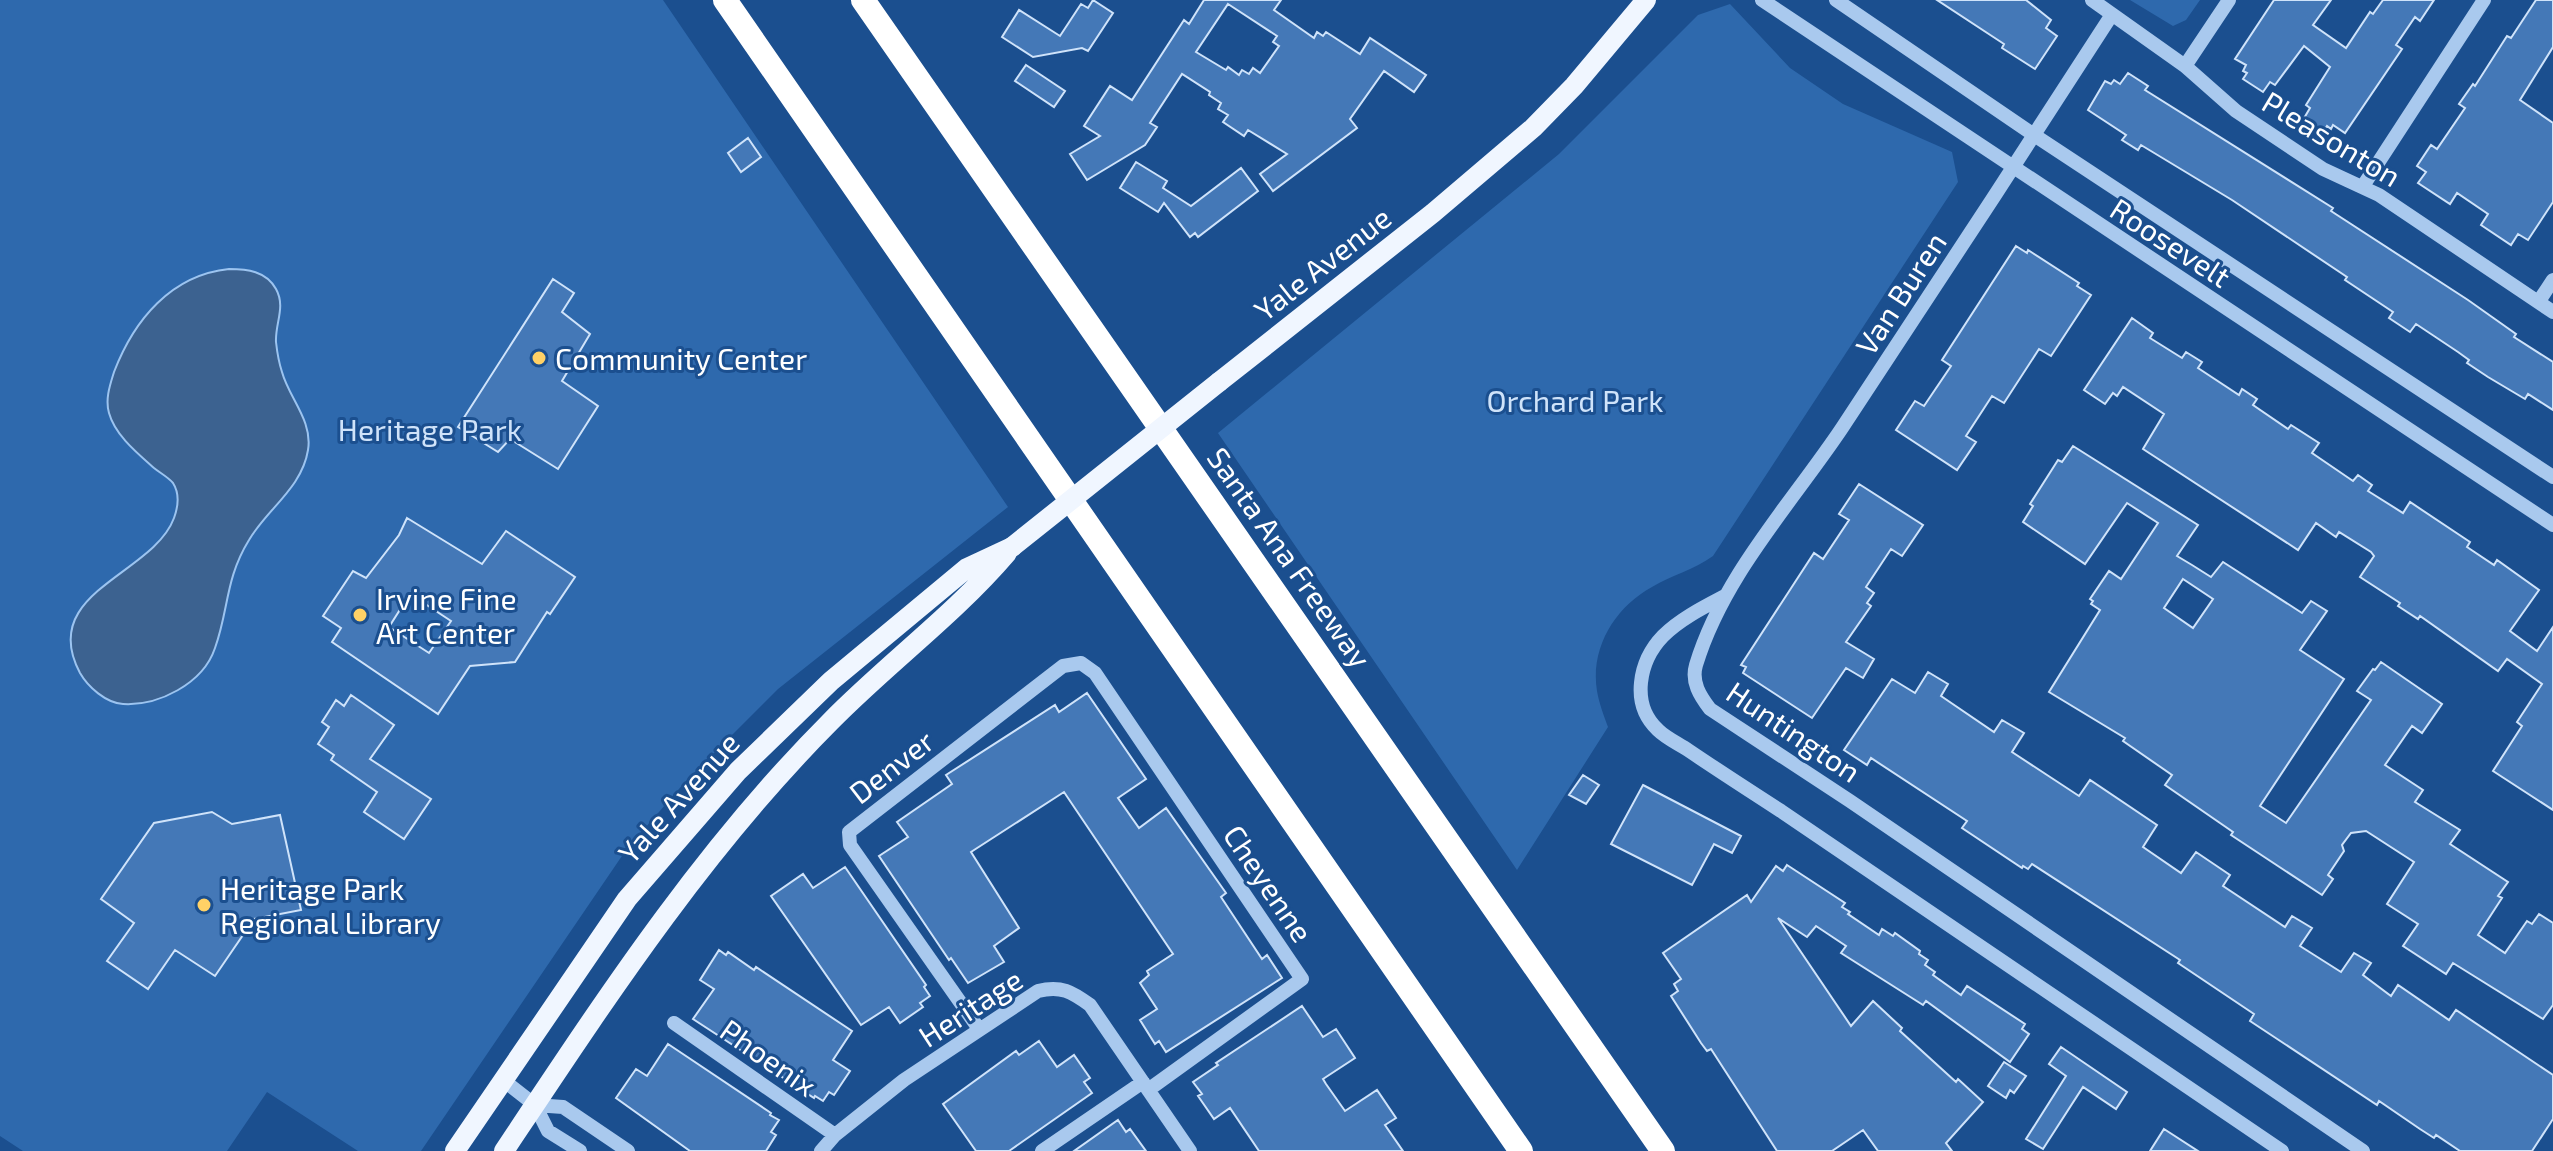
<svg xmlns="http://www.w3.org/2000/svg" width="2553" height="1151" viewBox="0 0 2553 1151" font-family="'Exo 2',sans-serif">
<rect width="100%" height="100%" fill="#1b4f8f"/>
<path fill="#2e69ad" d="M0,0h663l345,507 -230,182 -93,93 -59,68 -205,301h-63l-91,-59 -40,59h-204l-23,-15z
M2130,0h70l-14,20 -13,6z
M1730,4l60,64 53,36 109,48 6,30 -245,374c-19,14 -41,19 -61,31 -37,20 -62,61 -55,104 2,12 7,25 11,36l-91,143 -299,-437 341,-279 139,-139z"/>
<path fill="#3c6290" stroke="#9cc4f0" stroke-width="2" d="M229,269c18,0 37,2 47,20 10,18 -1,34 0,53 1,9 3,21 6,30 7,26 31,49 26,78 -6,38 -41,59 -59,90 -24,39 -20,69 -34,108 -12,36 -57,58 -92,56 -17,-1 -35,-17 -43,-31 -43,-81 73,-98 94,-155 4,-11 6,-24 -1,-35 -5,-6 -13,-10 -19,-15 -17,-15 -39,-33 -45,-55 -4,-14 1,-28 5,-41 20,-52 57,-97 115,-103z"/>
<path fill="#4478b7" stroke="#cfe3fa" stroke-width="2" fill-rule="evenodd" d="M1093,0l20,13 -25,38 -6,-3 -49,9 -31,-20 17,-27 41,26 21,-32 7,4z
M1204,0h77l-7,10 40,28 3,-6 6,4 3,-4 34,22 10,-16 56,37 -12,17 -30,-21 -34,48 7,9 -84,63 -13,-17 27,-20 -39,-24 -4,6 -21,-14 5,-7 -10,-6 3,-6 -12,-8 1,-3 -28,-18 -32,49 7,4 -12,18 -58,35 -17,-26 30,-18 -16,-10 26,-40 22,14 52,-80 5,4zM1228,4l49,32 -4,6 6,4 -19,27 -7,-5 -4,6 -7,-4 -3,5 -11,-8 -2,3 -30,-18z
M1937,0h89l25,20 -5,8 11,8 -22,33 -33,-21 2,-4z
M2274,0h57l-18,25 33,23 24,-36 3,2 10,-14h51l-14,21 -5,-4 -19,28 6,4 -57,84 -12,-8 -2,4 -4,-3 -4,6 -20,-12 7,-12 -4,-3 24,-38 -26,-21 -29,39 -5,-3 -7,10 -20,-13 4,-6 -4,-2 3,-6 -11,-6z
M2536,0h17v47l-33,53 33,23v79l-25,38 -10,-6 -7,11 -30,-20 7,-11 -31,-21 -7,11 -32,-21 8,-11 -9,-6 14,-21 6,4 28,-41 -6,-4 14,-20 2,2 32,-50 4,2z
M1026,65l39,26 -11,16 -39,-26z
M2128,73l20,13 -3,4 188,118 -2,3 137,89 48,34 -2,3 39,25v48l-25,-16 -3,5 -37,-22 -21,-14 2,-3 -11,-8 -42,-28 -6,8 -21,-14 4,-6 -48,-32 2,-3 -115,-77 -91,-55 -3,5 -16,-10 4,-5 -38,-25 17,-29 6,3 3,-4 6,4z
M748,138l13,19 -20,15 -13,-19z
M1136,162l31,19 -4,7 28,18 50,-38 17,23 -60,46 -3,-4 -5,4 -26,-34 -6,9 -38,-24z
M2016,246l11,7 1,-3 51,33 -2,3 14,9 -40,61 -12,-7 -35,54 -12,-7 -26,40 10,6 -19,28 -61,-40 19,-29 9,5 27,-40 -9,-6z
M553,279l21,14 -12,19 28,22 -28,47 36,25 -40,63 -48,-30 -12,13 -40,-25z
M2132,318l21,15 -3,5 32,20 4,-6 16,10 -4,6 41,27 3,-6 15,10 -4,6 35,24 3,-4 28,18 -7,10 41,28 5,-6 14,10 -4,6 35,22 7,-11 60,40 -3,5 27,18 3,-5 42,30 -29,41 27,20 16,-24v183l-60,-39 29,-45 -5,-4 25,-38 -35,-25 -9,12 -78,-55 -2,3 -20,-13 2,-3 -40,-26 14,-21 -3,-4 -32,-20 -3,5 -20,-14 -18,27 -155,-101 21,-35 -41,-27 -6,9 -4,-3 -8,11 -21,-14z
M2073,446l125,79 -21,31 15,9 19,12 12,-15 79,51 9,-12 16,10 -27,39 44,29 -84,127 26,17 85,-123 -14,-9 16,-22 2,1 6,-8 61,42 -20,29 -10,-7 -27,39 38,25 -8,12 45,28 -10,14 58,38 -10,14 4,2 -24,37 27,18 22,-32 5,3 7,-10 14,9v82l-10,14 -90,-56 -7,11 -43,-28 15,-22 -31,-20 27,-42 -48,-31 -15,2 -9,12 2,6 -16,24 5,4 -11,16 -91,-60 2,-3 -68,-47 7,-10 -49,-34 2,-3 -76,-46 51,-82 -9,-6 2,-3 -3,-2 19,-28 12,8 37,-56 -31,-20 -42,61 -62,-42 10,-16 -3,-2 28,-44 4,2zM2183,579l30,20 -20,29 -29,-20z
M1859,484l64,41 -21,31 -11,-7 -25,38 8,6 -7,10 4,3 -25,36 28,17 -11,19 -17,-10 -34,50 -69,-45 3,-6 -5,-2 73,-112 9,6 26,-39 -10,-6z
M407,518l75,46 24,-33 69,46 -25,37 -3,-2 -32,50 -45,4 -32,48 -106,-72 9,-14 -18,-12 30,-45 13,7 33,-43zM410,594l41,27 -22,32 -40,-26z
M1928,672l20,12 -7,12 53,36 8,-12 22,13 -12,19 67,44 11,-16 67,45 -14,22 38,26 15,-21 34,23 -7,11 62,41 7,-11 20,12 -12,18 41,26 13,-19 17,10 -8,12 28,21 7,-11 51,35 7,-10 97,65v44l-21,32h-72l-24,-16 -2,3 -14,-9 -41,-28 -2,4 -127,-84 4,-7 -76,-51 2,-3 -148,-96 -4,5 -5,-3 -1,2 -60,-40 5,-7 -96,-63 -4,7 -23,-15 48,-71 23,14z
M1087,693l59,86 -28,19 21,30 27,-20 60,85 -5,4 41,62 5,-4 15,23 -116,74 -7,-11 -4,3 -15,-24 17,-11 -17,-26 9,-8 -2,-4 26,-17 -109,-162 -93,60 48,76 -25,18 10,16 -36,21 -17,-25 -2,2 -70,-104 29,-19 -11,-15 55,-38 -6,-9 109,-70 4,7z
M351,695l43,30 -24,34 61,40 -27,40 -40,-27 13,-20 -46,-32 3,-5 -16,-11 11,-17 -7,-5 9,-14 5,-8 8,6z
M1583,775l16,10 -13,19 -17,-9z
M1643,785l98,51 -9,17 -18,-9 -22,41 -81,-41z
M212,812l20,12 48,-9 21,95 -47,9 -39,57 -40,-26 -27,39 -41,-28 27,-38 -33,-24 53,-76z
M1787,865l58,38 -3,4 8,5 -2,2 31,21 3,-6 11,7 2,-3 25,18 -1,3 9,6 -3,5 10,7 -2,3 28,20 6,-9 58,38 -3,5 7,5 -19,28 -84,-61 -3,4 -82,-52 5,-7 -30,-20 -9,11 -29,-19 73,108 22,-25 29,27 -2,3 56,51 2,-3 25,23 -37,41 6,8h-74l-15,-21 -31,21h-55l-66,-102 -4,2 -6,-8 -30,-47 7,-5 -4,-7 7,-5 -18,-26 84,-58 4,7 25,-36 7,5z
M845,867l81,118 -2,2 6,9 -10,7 3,4 -23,16 -11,-16 -28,18 -90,-129 32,-22 10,14z
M719,950l7,5 2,-3 26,18 2,-3 96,64 -19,29 17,11 -16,24 -5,-3 -6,9 -8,-5 -1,2 -121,-79 21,-30 -14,-9z
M1302,1006l21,31 13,-8 19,29 -32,21 3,5 19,27 32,-21 19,28 -11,7 18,26h-144l-29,-43 -16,11 -16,-23 4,-2 -9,-12 25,-17 -2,-2z
M1039,1041l18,26 17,-12 16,23 -6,4 8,11 -83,58h-33l-33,-47 73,-53 3,4z
M668,1044l103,69 -1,2 9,5 -8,12 5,3 -10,16h-76l-74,-53 20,-29 11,7z
M2061,1047l66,45 -11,17 -33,-22 -40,62 -17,-10 40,-63 -17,-12z
M2004,1062l22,14 -12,17 -4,-3 -4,8 -18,-12z
M1118,1120l8,12 4,-3 16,22h-72z
M2164,1129l34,22h-48z"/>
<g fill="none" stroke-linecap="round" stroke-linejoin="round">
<path stroke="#a9c9ee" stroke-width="14" d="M1762,0l791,525
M1836,0l198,135 519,342
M2092,0l93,66 51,45 87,58 56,26 174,117
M2111,16c-89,138 -178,275 -269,412 -51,76 -119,148 -146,237 -5,17 4,31 14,44l140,92 513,350
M2185,66l44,-66
M2363,186l121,-186
M2539,301l14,-21
M1725,596c-21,11 -45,23 -62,40 -24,25 -33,68 -5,94 8,8 21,14 30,20 31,21 62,41 93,61l501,340
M674,1023l161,112
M979,1029l-129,-184 -1,-13 214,-166 18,-3 14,10 207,306 -154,111
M503,1080l32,25 13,26 32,20
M535,1105l28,2 65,44
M821,1151l14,-16 69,-55 134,-89c23,-6 34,1 52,14l100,146
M1042,1151l101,-69"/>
<path stroke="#f0f6ff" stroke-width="20" d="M1219,382l214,-169 100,-85 41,-42 72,-86
M455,1151l172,-252 111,-128 93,-90 136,-113 45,-21
M504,1151c100,-150 199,-302 327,-430 57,-58 123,-106 176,-168"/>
<path stroke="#fff" stroke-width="24" d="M725,0l796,1151
M863,0l800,1151"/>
<path stroke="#f0f6ff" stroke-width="20" d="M1012,547l207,-165"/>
</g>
<g fill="#ffd166" stroke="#1b4f8f" stroke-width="3">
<circle cx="539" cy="358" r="8"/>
<circle cx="360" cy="615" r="8"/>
<circle cx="204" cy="905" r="8"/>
</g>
<g text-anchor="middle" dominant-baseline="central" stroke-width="6" stroke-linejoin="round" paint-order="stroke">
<g font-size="30" fill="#fff" stroke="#1b4f8f">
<text transform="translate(2332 138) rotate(31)">Pleasonton</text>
<text transform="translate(2171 242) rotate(33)">Roosevelt</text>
<text transform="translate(1322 263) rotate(-38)">Yale Avenue</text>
<text transform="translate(1900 293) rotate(-57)">Van Buren</text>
<text transform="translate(1290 557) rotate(55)">Santa Ana Freeway</text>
<text transform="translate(1794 731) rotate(34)">Huntington</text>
<text transform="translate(891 766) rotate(-38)">Denver</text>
<text transform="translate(678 797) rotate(-48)">Yale Avenue</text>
<text transform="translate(1269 883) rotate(56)">Cheyenne</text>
<text transform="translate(970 1007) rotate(-33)">Heritage</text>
<text transform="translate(769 1057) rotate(35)">Phoenix</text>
</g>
<g font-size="30" fill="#fff" stroke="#1b4f8f" text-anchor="start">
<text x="555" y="358">Community Center</text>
<text x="376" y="598">Irvine Fine<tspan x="376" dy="34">Art Center</tspan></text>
<text x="220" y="888">Heritage Park<tspan x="220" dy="34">Regional Library</tspan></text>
</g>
<g font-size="30" fill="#cfe3fa" stroke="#1b4f8f">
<text x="1575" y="400">Orchard Park</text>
<text x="430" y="429">Heritage Park</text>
</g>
</g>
</svg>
